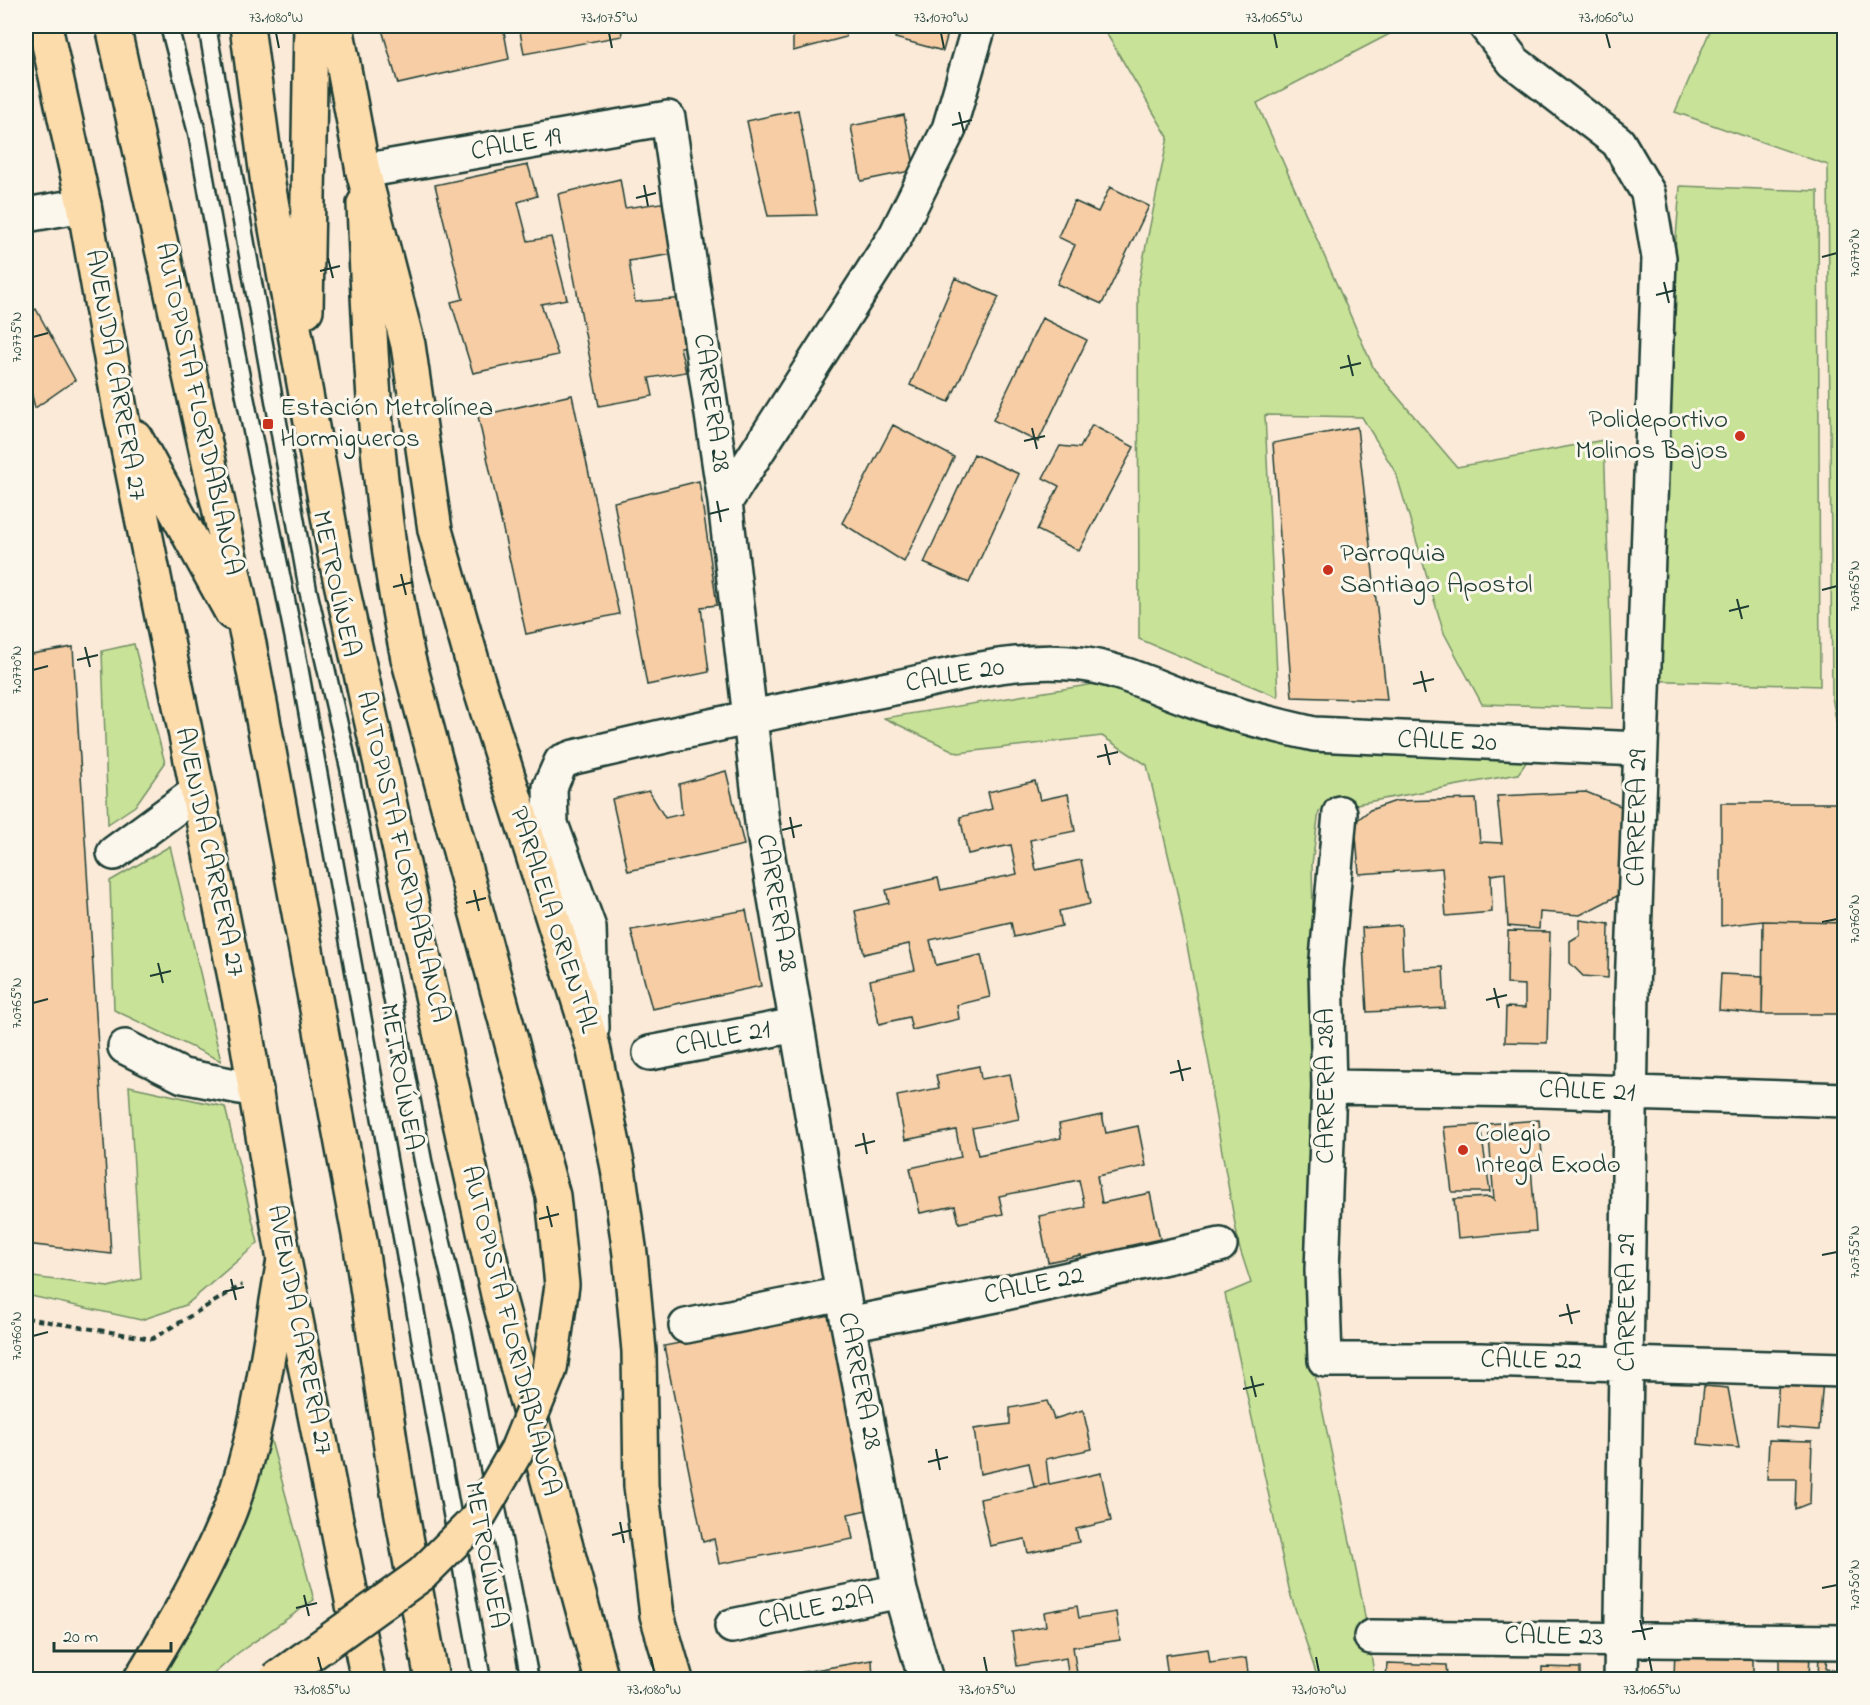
<svg xmlns="http://www.w3.org/2000/svg" width="1870" height="1705" viewBox="0 0 1870 1705" font-family="'Indie Flower',sans-serif">
<rect width="100%" height="100%" fill="#faead7"/>
<filter id="ink" filterUnits="userSpaceOnUse"><feTurbulence type="fractalNoise" baseFrequency=".0167" numOctaves="2"/><feDisplacementMap in="SourceGraphic" scale="12" xChannelSelector="R" yChannelSelector="G"/><feConvolveMatrix kernelMatrix="1 2 1 2 8 2 1 2 1" color-interpolation-filters="sRGB"/></filter>
<g filter="url(#ink)">
<path fill="#c8e298" stroke="#749066" stroke-width="1.5" d="M1102,26h303l-148,77 117,266 83,98 147,-27 9,268 -131,-4 -38,-71 -48,-160 -34,-56 -97,-2 13,282 -139,-58 -1,-354 30,-148z
M1712,26h132v740l-12,-69 -4,-532 -153,-53z
M1680,186l138,5 2,495 -178,-6z
M134,644l31,119 -30,43 -27,18 -6,-173z
M1113,681l196,61 230,2 -21,30 -199,37 -7,53 5,254 -8,228 53,253 13,80h-57l-28,-86 -65,-299 26,-11 -12,-37 -27,-150v-17l-35,-187 -30,-127 -45,-29 -144,17 -74,-35z
M170,846l51,215 -107,-51 -4,-129z
M129,1086l96,21 33,136 -72,62 -45,15 -115,-25v-19l82,11 33,-8z
M269,1433l45,167 -76,53 -30,26 -46,1 47,-84 42,-96z"/>
<path fill="#f6cda5" stroke="#1f3d34" stroke-width="1.5" d="M381,26h122l6,33 -111,25z
M519,26h102l1,10 -98,18z
M793,26h50l3,11 -53,14z
M898,26h52l-7,25 -48,-13z
M798,110l19,105 -49,1 -21,-95z
M904,115l11,55 -54,11 -10,-55z
M528,165l9,31 -19,6 10,39 23,-4 16,62 -26,5 17,51 -85,18 -22,-71 12,-3 -28,-114z
M620,179l5,29 50,-7 5,52 -51,8 6,41 51,-4 9,46 -15,3 6,25 -37,6 4,18 -54,10 -41,-212z
M1110,187l39,19 -47,98 -45,-20 18,-39 -17,-8 16,-36 24,11z
M955,278l44,19 -50,105 -39,-17z
M36,309l39,71 -40,28 -9,-37v-55z
M1042,318l45,22 -49,102 -45,-22z
M572,395l47,219 -93,20 -48,-218z
M893,425l61,32 -50,105 -62,-39z
M1092,425l42,22 -55,104 -42,-21 22,-44 -16,-8 17,-32 20,2z
M1357,427l30,273 -95,-3 -19,-254z
M974,454l45,20 -50,109 -45,-20z
M699,481l18,124 -16,2 8,65 -62,13 -33,-183z
M73,647l38,607 -85,-10v-589z
M726,771l18,74 -116,26 -16,-72 37,-8 16,27 17,-4 -3,-30z
M1035,781l5,19 28,-6 7,37 -45,9 6,30 45,-10 9,44 -31,7 3,15 -48,11 -3,-15 -81,18 6,25 45,-10 9,42 -33,8 2,14 -47,11 -3,-13 -30,7 -9,-44 45,-10 -6,-26 -45,10 -9,-43 34,-8 -3,-13 52,-12 3,12 76,-16 -6,-29 -43,9 -8,-37 32,-8 -4,-17z
M1586,792l37,15v86l-43,22 -40,-3 -1,17 -31,-3 -3,-53 -14,2 1,37 -46,4 -4,-48 -83,6 -4,-52 15,-12 26,-9 80,-2 4,43 22,1 -5,-47z
M1721,803h123v120l-81,-2 -42,5z
M746,910l15,76 -109,23 -21,-79z
M1580,920l29,4 -1,54 -25,-2 -13,-13v-22l10,-6z
M1763,921l81,2v91h-82z
M1401,925l2,44 40,-2 2,41 -78,4 -5,-84z
M1508,931l42,1 -3,111 -42,-1 1,-35 19,1v-23l-18,-1z
M1721,974l42,2 -1,38 -43,-4z
M979,1066l2,13 29,-5 9,45 -47,9 6,27 83,-17 -2,-14 43,-9 4,18 32,-7 8,40 -49,10 5,27 48,-10 10,46 -33,7 2,15 -45,9 -3,-15 -33,7 -9,-46 46,-9 -6,-27 -80,16 4,18 -44,9 -4,-17 -35,7 -10,-45 51,-11 -5,-27 -51,10 -8,-44 42,-8 -3,-13z
M1539,1120l4,45 -12,2 5,64 -78,7 -4,-39 35,-2 5,3 -6,-76z
M1480,1125l10,67h-38l-8,-65z
M837,1313l39,195 -28,6 5,25 -134,25 -5,-25 -11,3 -39,-196z
M1779,1377l44,2 -4,51 -43,-3z
M1704,1386l24,2 11,60 -41,-4z
M1047,1401l7,18 29,-9 9,39 -46,10 3,25 -15,3 -5,-24 -49,11 -6,-45 36,-5v-16z
M1769,1440l43,1 -2,62 -15,6 1,-30h-29z
M1101,1473l10,48 -35,8 3,13 -51,11 -3,-14 -35,7 -10,-47z
M1077,1606l2,12 37,-6 4,28 -47,7 5,33h-9l-3,-22 -49,8 -5,-34 34,-6 -2,-14z
M1675,1646l78,1v33h-79z
M1208,1649l2,14 36,-5 3,22h-94l13,-3 -3,-22z
M1779,1650l31,1 -1,29h-30z
M1819,1653h8l-1,16 18,2v9h-26z
M872,1660l1,20h-114z
M1387,1663l59,2 1,10h11v5h-72z
M1542,1667l38,1v12h-38z"/>
<g fill="none" stroke-linecap="round" stroke-linejoin="round">
<defs>
<path id="lane" d="M169,26l28,107 38,214 60,297 187,1036
M207,26l101,564 41,178 75,398 39,166 67,348"/>
<path id="street" d="M1486,26l28,36 104,80 30,51 11,65 -27,732 -11,690
M363,171l305,-53 57,384 37,320 86,502 52,267 26,89
M26,215l58,-10
M725,502l171,-267 53,-106 30,-103
M1340,813l-14,157 3,117 -7,183 3,90h155l364,10
M114,853l83,-61
M592,1028l-3,-100 -38,-104 -1,-37 11,-25 13,-5c106,-25 212,-48 319,-69 61,-13 125,-32 188,-24 39,5 74,23 111,36 40,14 81,25 122,34l325,15
M125,1047l58,29 73,14
M650,1053l146,-28
M1329,1087l212,3 303,10
M848,1324l153,-30 219,-49
M686,1326l156,-32
M732,1626l168,-35
M1371,1637l473,5"/>
<path id="primary" d="M364,204c6,151 13,306 44,454
M140,1680c33,-54 67,-111 90,-170 30,-79 39,-167 54,-250"/>
<path id="highway" d="M45,26l39,179 36,204 123,608 41,243 84,420
M113,26l136,618 111,596 37,247 35,193
M247,26l21,158 68,376 162,735 104,385
M336,26l27,145 45,174 27,185 42,148 116,368 25,122 12,86 9,97 2,135 16,129 19,65
M306,310l5,-284
M135,437l97,176"/>
</defs>
<use href="#lane" stroke="#1f3d34" stroke-width="21"/>
<use href="#street" stroke="#1f3d34" stroke-width="38"/>
<use href="#primary" stroke="#1f3d34" stroke-width="38"/>
<use href="#highway" stroke="#1f3d34" stroke-width="38"/>
<path stroke="#1f3d34" stroke-width="4" stroke-dasharray="6 4.5" stroke-linecap="butt" d="M26,1318l126,21 90,-54"/>
<use href="#lane" stroke="#fbf7ec" stroke-width="16"/>
<use href="#street" stroke="#fbf7ec" stroke-width="33"/>
<use href="#primary" stroke="#fddcac" stroke-width="33"/>
<use href="#highway" stroke="#fddcac" stroke-width="33"/>
<defs>
<path id="primary-bridge" d="M275,1680l147,-106 55,-55 40,-69 33,-81 12,-84 -9,-89 -145,-538"/>
</defs>
<use href="#primary-bridge" stroke="#1f3d34" stroke-width="38" stroke-linecap="butt"/>
<use href="#primary-bridge" stroke="#fddcac" stroke-width="33"/>
</g>
</g>
<path fill="none" stroke="#1f3d34" stroke-width="2" d="M276,33l3,15M609,33l3,15M941,33l3,15M1274,33l3,15M1606,33l4,15M959,112l5,21M952,125l20,-5M644,185l4,21M636,198l20,-5M1822,257l15,-4M328,258l5,20M320,271l20,-5M1664,282l5,21M1656,295l20,-5M33,337l15,-4M1348,355l5,21M1340,368l21,-5M1032,428l5,21M1024,441l21,-5M717,501l4,21M709,514l20,-5M401,574l5,21M393,587l20,-5M1822,590l15,-4M1737,599l5,20M1729,611l20,-5M85,647l5,20M77,660l21,-5M33,670l15,-4M1421,671l5,21M1413,684l21,-5M1105,744l5,21M1097,757l21,-5M790,817l4,21M782,830l20,-5M474,890l5,21M466,903l20,-5M1822,922l15,-3M158,963l5,20M150,976l21,-5M1494,988l5,20M1486,1000l21,-5M33,1003l15,-4M1178,1060l5,21M1170,1073l21,-5M863,1133l4,21M855,1146l20,-5M547,1206l5,21M539,1219l20,-5M1822,1255l15,-3M231,1279l5,21M223,1292l21,-5M1567,1304l5,20M1559,1316l21,-5M33,1336l15,-4M1251,1376l5,21M1243,1389l21,-5M936,1449l4,21M928,1462l20,-5M620,1522l4,21M612,1535l20,-5M1822,1588l15,-3M304,1595l5,21M296,1608l21,-5M1640,1620l5,20M1632,1632l21,-4M318,1657l4,15M651,1657l3,15M984,1657l3,15M1316,1657l3,15M1649,1657l3,15"/>
<g fill="#c8321e" stroke="#fbf7ec" stroke-width="2">
<rect x="262" y="418" width="12" height="12" rx="3"/>
<circle cx="1740" cy="436" r="6"/>
<circle cx="1328" cy="570" r="6"/>
<circle cx="1463" cy="1150" r="6"/>
</g>
<g text-anchor="middle" dominant-baseline="central" stroke-width="6" stroke-linejoin="round" paint-order="stroke">
<g font-size="27" fill="#1f3d34" stroke="#fbf7ec">
<text transform="translate(516 145) rotate(-10)">CALLE 19</text>
<text transform="translate(115 375) rotate(80)">AVENIDA CARRERA 27</text>
<text transform="translate(711 403) rotate(82)">CARRERA 28</text>
<text transform="translate(198 409) rotate(78)">AUTOPISTA FLORIDABLANCA</text>
<text transform="translate(335 584) rotate(78)">METROLÍNEA</text>
<text transform="translate(955 676) rotate(-10)">CALLE 20</text>
<text transform="translate(1447 742) rotate(2)">CALLE 20</text>
<text transform="translate(1638 818) rotate(-89)">CARRERA 29</text>
<text transform="translate(209 852) rotate(78)">AVENIDA CARRERA 27</text>
<text transform="translate(402 857) rotate(77)">AUTOPISTA FLORIDABLANCA</text>
<text transform="translate(776 903) rotate(80)">CARRERA 28</text>
<text transform="translate(553 920) rotate(72)">PARALELA ORIENTAL</text>
<text transform="translate(723 1039) rotate(-11)">CALLE 21</text>
<text transform="translate(400 1077) rotate(80)">METROLÍNEA</text>
<text transform="translate(1326 1086) rotate(-90)">CARRERA 28A</text>
<text transform="translate(1587 1092) rotate(2)">CALLE 21</text>
<text transform="translate(1034 1286) rotate(-12)">CALLE 22</text>
<text transform="translate(1627 1303) rotate(-90)">CARRERA 29</text>
<text transform="translate(299 1330) rotate(79)">AVENIDA CARRERA 27</text>
<text transform="translate(510 1331) rotate(76)">AUTOPISTA FLORIDABLANCA</text>
<text transform="translate(1531 1361) rotate(1)">CALLE 22</text>
<text transform="translate(859 1381) rotate(79)">CARRERA 28</text>
<text transform="translate(485 1555) rotate(80)">METROLÍNEA</text>
<text transform="translate(816 1609) rotate(-12)">CALLE 22A</text>
<text transform="translate(1554 1637) rotate(1)">CALLE 23</text>
</g>
<g font-size="27" fill="#1f3d34" stroke="#fbf7ec" text-anchor="start">
<text x="280" y="408">Estación Metrolínea<tspan x="280" dy="31">Hormigueros</tspan></text>
<text x="1728" y="420" text-anchor="end">Polideportivo<tspan x="1728" dy="31">Molinos Bajos</tspan></text>
<text x="1340" y="554">Parroquia<tspan x="1340" dy="31">Santiago Apostol</tspan></text>
<text x="1475" y="1134">Colegio<tspan x="1475" dy="31">Integd Exodo</tspan></text>
</g>
</g>
<rect width="1870" height="1705" fill="none" stroke="#fbf7ec" stroke-width="66"/>
<path d="M54 1642v9h117v-9" fill="none" stroke="#1f3d34" stroke-width="3"/>
<text x="63" y="1642" font-size="18" fill="#1f3d34" stroke="#fbf7ec" stroke-width="4.5" paint-order="stroke">20 m</text>
<rect x="33" y="33" width="1804" height="1639" fill="none" stroke="#1f3d34" stroke-width="2"/>
<g font-size="15" text-anchor="middle" fill="#1f3d34">
<text x="276" y="22">73.1080°W</text>
<text x="609" y="22">73.1075°W</text>
<text x="941" y="22">73.1070°W</text>
<text x="1274" y="22">73.1065°W</text>
<text x="1606" y="22">73.1060°W</text>
<text transform="translate(1854 253) rotate(-90)" y="5">7.0770°N</text>
<text transform="translate(16 337) rotate(-90)" y="5">7.0775°N</text>
<text transform="translate(1854 586) rotate(-90)" y="5">7.0765°N</text>
<text transform="translate(16 670) rotate(-90)" y="5">7.0770°N</text>
<text transform="translate(1854 919) rotate(-90)" y="5">7.0760°N</text>
<text transform="translate(16 1003) rotate(-90)" y="5">7.0765°N</text>
<text transform="translate(1854 1252) rotate(-90)" y="5">7.0755°N</text>
<text transform="translate(16 1336) rotate(-90)" y="5">7.0760°N</text>
<text transform="translate(1854 1585) rotate(-90)" y="5">7.0750°N</text>
<text x="322" y="1694">73.1085°W</text>
<text x="654" y="1694">73.1080°W</text>
<text x="987" y="1694">73.1075°W</text>
<text x="1319" y="1694">73.1070°W</text>
<text x="1652" y="1694">73.1065°W</text>
</g>
</svg>
